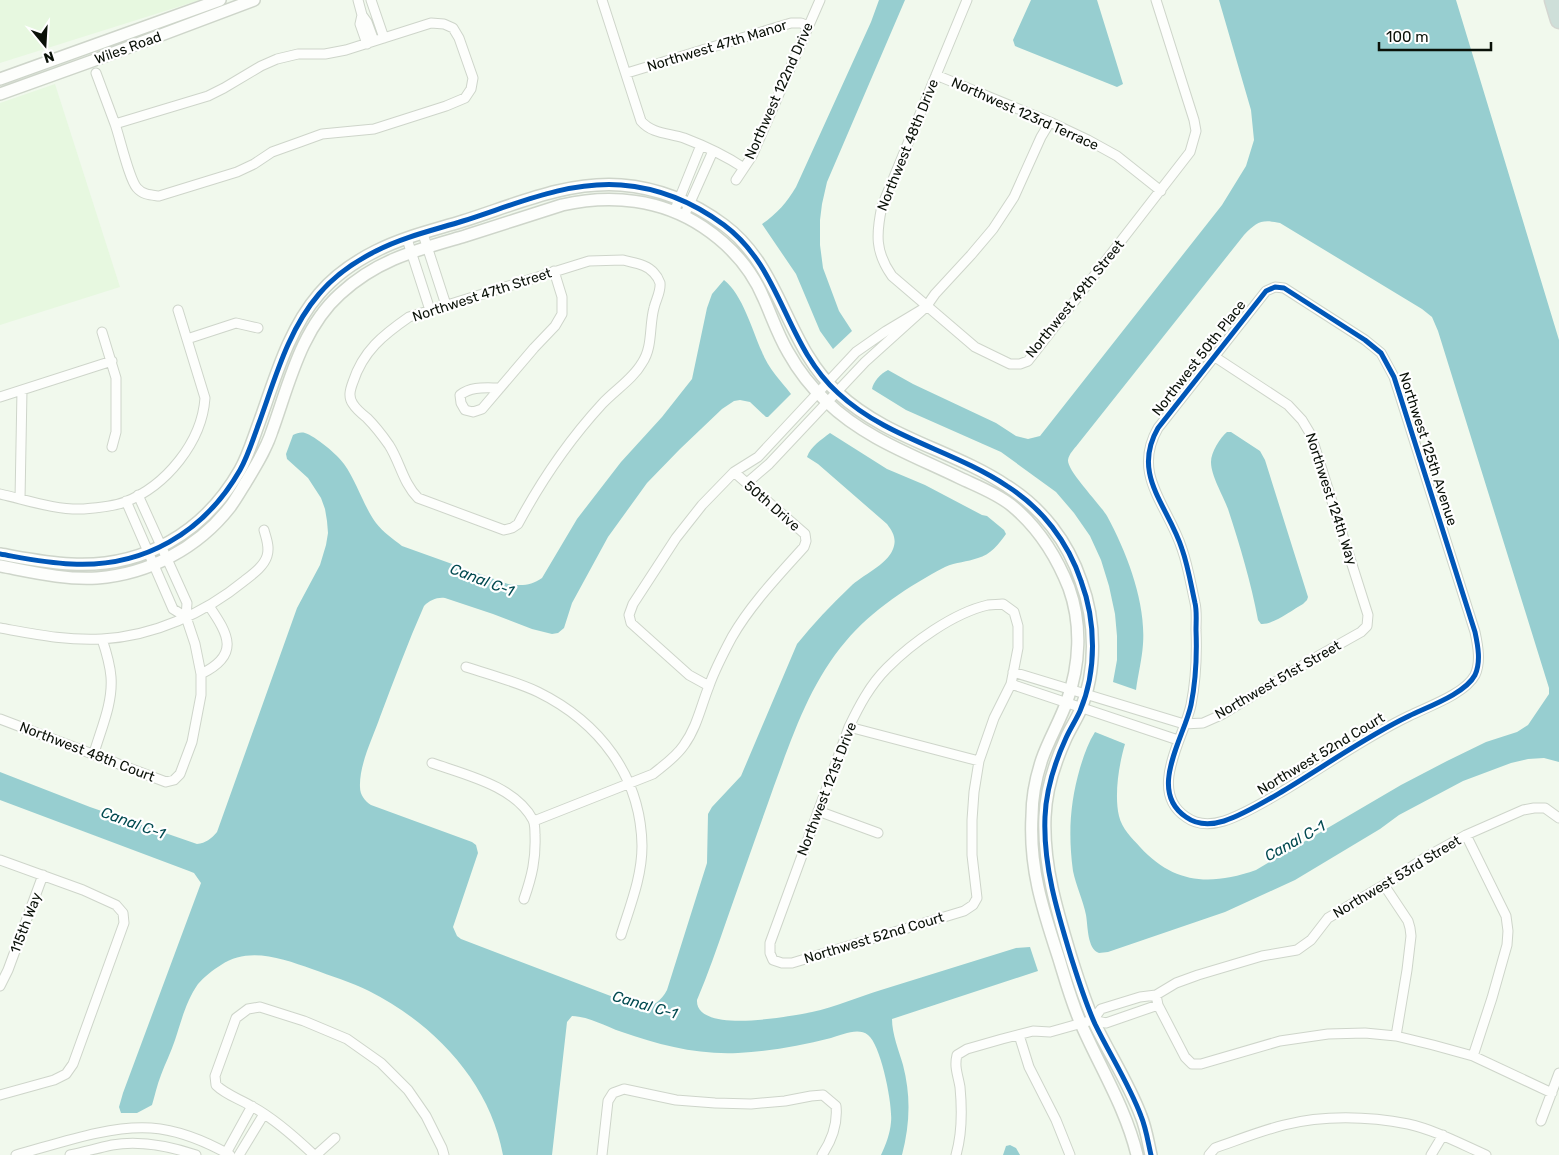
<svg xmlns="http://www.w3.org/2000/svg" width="1559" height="1155" viewBox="0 0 1559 1155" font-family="Rubik,sans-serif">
<rect width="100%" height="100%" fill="#f1f9ed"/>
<path fill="#e7f8e0" d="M0,0h200l-200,63z
M55,84l65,203 -120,38v-222z"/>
<path fill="#97ced0" d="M879,0h26l-78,182 -5,22 -2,16v25l3,23 16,43 13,20 -19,18 -13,-18 -24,-57 -34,-50c15,-10 25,-22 34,-37l75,-165z
M1031,0h66l26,84 -6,3 -102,-41 -2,-6z
M1219,0h237l103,340v422l-15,-4 -16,1 -17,4 -48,18 -64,34 -19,14 -85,51 -70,32 -117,40 -9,1c-12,-4 -11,-27 -13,-38 -3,-15 -10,-29 -13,-44 -5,-37 -3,-68 7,-103 4,-13 8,-25 15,-36l30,12c-6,20 -11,51 -6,72 3,13 13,22 21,31 34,37 70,39 116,23l145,-85 46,-24 39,-19 31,-10 11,-7 21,-31v-6l-111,-357 -6,-14 -10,-8 -142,-86c-19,-4 -23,-1 -36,12l-166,209c-4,5 -9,10 -10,16 -1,11 32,44 39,56 20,37 39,86 36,128 -1,15 -5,31 -7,46l-23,-8 4,-22v-24l-2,-22 -6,-28 -8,-26 -11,-24 -16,-23 -18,-21 -55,-40 -95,-42 -34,-21c1,-7 9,-16 16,-19l25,14 83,39 20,13 12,3 12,-3 182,-231 24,-39 8,-26 -3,-30z
M724,280c19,15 28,50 38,72 6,16 19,29 29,42l-23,23h-2l-16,-15 -10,-2 -6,1 -12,8 -42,40 -33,34 -39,54 -36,66 -8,25 -6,5 -6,1 -20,-5 -39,-15 -48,-16c-8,-1 -15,2 -21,8 -16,36 -30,74 -44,111 -7,20 -21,48 -20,70 0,8 5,14 11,18l101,37 4,3 2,8 -25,74 4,9 4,3 176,67c14,2 23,-3 30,-16l40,-127 1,-49 4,-7 29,-31 56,-132c16,-20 34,-39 53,-57 12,-12 37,-22 43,-38 4,-10 0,-17 -6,-25l-69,-60 -11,-7c4,-11 14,-17 23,-24l57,36 38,16 57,30 5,1 17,14 2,4c-7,10 -16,21 -28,24 -11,4 -22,4 -33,9 -36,19 -73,43 -99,74 -36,42 -53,94 -72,145 -16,45 -32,90 -48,136 -9,26 -18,52 -29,78 -2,35 95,16 115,12 23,-5 46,-15 69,-22 45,-14 90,-28 135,-42l14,-1 8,24 -146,48c0,15 7,32 11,46 8,31 7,59 -1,90h-21c5,-11 9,-21 10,-33 2,-17 -10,-77 -23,-87 -10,-8 -26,0 -37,3 -32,8 -60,13 -93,15 -40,2 -79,-8 -116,-21 -18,-6 -31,-15 -50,-16l-5,6 -15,133h-49c-13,-73 -70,-132 -134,-164 -18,-9 -38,-15 -57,-22 -29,-10 -63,-23 -91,-4 -8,5 -17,12 -23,19 -12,17 -17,38 -23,56 -4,12 -10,24 -14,35 -4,10 -6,20 -9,30l-15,8h-16l-2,-6 4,-14 78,-210 -7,-10 -5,-2 -189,-71v-28l90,35 107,37c9,-1 14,-5 20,-12l80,-224 23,-43 6,-20 2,-12 -1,-12 -2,-12 -4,-11 -13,-20 -21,-19 -1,-5 7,-19c4,-2 8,-3 12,-2 10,3 33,22 39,31 13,18 19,41 32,59 7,9 17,16 26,23l106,38c13,2 23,2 34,-6l35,-59 44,-57 41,-45 30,-38 15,-71 5,-14z
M1227,432h4l29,19 5,9 43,137 -1,3 -4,4c-11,6 -30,21 -42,20l-3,-4c-7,-38 -18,-74 -30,-111 -5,-14 -17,-33 -17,-47 0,-10 9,-24 16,-30z
M1010,1145l6,3 4,7h-17l3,-9z"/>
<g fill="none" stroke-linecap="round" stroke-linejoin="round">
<defs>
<path id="minor" d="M358,0l4,15 5,7 7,19
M371,0l13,38
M602,0l39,121c11,13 28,12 43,17 21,8 42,18 60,30
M967,0l-85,206c-6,28 -7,46 10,70l83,71 35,17h10l8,-3 162,-209 6,-21 -2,-11 -38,-120
M362,15l-2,9 7,20
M96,73l19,51 93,-28 16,-8 37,-22 16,-7 21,-5h27l21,-4 85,-27 13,1 9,4 6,10 14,40 -2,11 -6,9 -19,8 -72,23 -52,5 -22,8 -28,10 -18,12 -17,8 -78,24c-8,-1 -16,-1 -22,-8 -8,-9 -17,-50 -22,-64
M627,73l164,-50h10l7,3
M936,75l114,47 38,18 29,16 44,35
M736,180l16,-24 68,-156
M674,212l27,-67
M684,216l29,-65
M423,234l23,71
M407,239l23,71
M623,260c10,3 24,4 31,13 2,2 5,7 6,10 1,9 -4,16 -6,25 -5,18 -1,39 -12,55 -9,16 -27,27 -40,41 -33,36 -61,77 -84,120l-6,4 -8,2 -86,-32c-15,-15 -18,-36 -29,-53 -7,-10 -14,-19 -22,-27 -5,-4 -11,-9 -14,-14 -5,-7 -3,-14 0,-22 10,-31 30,-47 56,-65l180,-56z
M1275,287l9,1 81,52 16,13 13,24 8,25 73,230c3,14 6,30 0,43 -10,19 -48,32 -66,41 -44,21 -84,50 -126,75 -17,10 -40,24 -59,30 -13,4 -27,4 -38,-4 -39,-26 -2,-79 5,-112 5,-25 6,-50 5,-75 0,-9 1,-19 -1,-27 -4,-18 -7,-37 -13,-54 -14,-44 -51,-74 -24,-121l108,-137z
M102,332l14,46v54l-4,15
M187,339l49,-16 22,5
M500,388c-15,0 -28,-2 -40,7l1,8 4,7 8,2 9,-3 52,-61 21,-22 7,-12v-17l-8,-26
M0,397l112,-36
M747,483l22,-19 96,-102 61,-55 9,-13 36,-39 22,-26 21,-32 27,-60 9,-15
M0,494c27,6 55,16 83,15 14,-1 29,-2 42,-7 41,-16 77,-60 80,-104l-27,-88
M20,499l2,-109
M126,501l47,108 13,8
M1003,604l11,8 4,14v22l-7,36 -17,34 -15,43 -5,31 -2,28v35l5,43 -4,7 -9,6 -172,52h-10l-9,-3 -3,-7v-10l79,-216c10,-21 21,-42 38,-59 25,-25 66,-55 101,-63 5,-1 10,0 15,-1z
M0,628c34,6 67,13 102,11 52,-3 103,-26 142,-58 9,-7 20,-15 23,-25 3,-9 -1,-18 -3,-26
M466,667c22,7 51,15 72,25 61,30 103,84 104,154 0,31 -12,60 -21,89
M1013,672l171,52 19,-1 18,-8 92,-56 48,-27 6,-6 1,-11 -57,-180 -9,-15 -14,-15 -73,-48
M201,674c39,-19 28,-39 8,-68
M1011,684l167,56
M709,686l-20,-11 -58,-52 -2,-8 4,-11 43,-66 26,-33 32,-33 24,-15 98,-105 30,-21 40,-24
M0,719l166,63 8,-2 6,-6 12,-32 9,-47v-21l-6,-30 -9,-27 1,-14 -49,-108
M849,727l130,34
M94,753c7,-24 19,-50 17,-76 -1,-13 -5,-26 -9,-38
M432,763c34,12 83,23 101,57 2,4 2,11 2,15 1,24 -3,41 -11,64
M818,811l60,22
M534,821l119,-47c11,-9 23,-17 31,-29 13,-18 17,-39 25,-59 6,-17 15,-34 23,-49 19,-33 47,-62 72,-90l2,-6 -1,-7 -71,-62
M1466,835l40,81 2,15 -1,14 -15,53 -19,58
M0,860l83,30 33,15 7,8 1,10 -51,141 -7,10 -12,6 -54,15
M1384,885l24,36 2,7 1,8 -4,34 -11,66
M0,986l8,-16 35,-95
M1156,995l2,10 27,52 7,7h9l79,-23 48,-7 37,-1 31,3 37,9 40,11 79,37
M1093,1020l8,-11 39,-12 16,-2 20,-12 22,-8 64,-19 35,-6 14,-10 17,-22 56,-33 42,-28 40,-22 57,-25 11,-2h11l14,10
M1019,1035l10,32 27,53 14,35
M1541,1121l18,-48
M16,1155c41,-11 93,-30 135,-27 27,2 56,14 79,27
M70,1155c14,-3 28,-7 42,-10 28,-5 57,1 84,10
M225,1155l27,-49
M239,1155l25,-41
M314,1155c-19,-18 -39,-36 -61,-48 -13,-8 -27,-12 -37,-22l-1,-9 21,-58 12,-9 12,-2 44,14 43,18 34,24 27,27 18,26 16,32 2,7
M316,1155l19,-17
M602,1155l6,-54 5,-8 11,-4 52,11 39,3 36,1 34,-3 26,-5 12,-1 13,11c2,19 -4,34 -14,49
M956,1155c6,-21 6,-47 4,-68 -2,-12 -6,-20 -3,-32l10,-6 35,-10 31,-8 17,1 43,-12 13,3 52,-18
M1209,1155l6,-7c23,-8 45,-17 69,-23 39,-10 84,-9 124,-1 27,6 53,20 78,31
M1431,1155l12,-20"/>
<path id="tertiary" d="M0,79l220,-79
M0,94l92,-33 162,-61
M0,554c23,4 47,9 71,10 72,4 133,-31 169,-94 8,-14 13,-31 19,-47 16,-44 29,-93 60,-129 16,-19 35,-32 57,-43 27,-14 58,-21 87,-30 51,-16 103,-40 158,-36 39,3 72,17 103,40 58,43 61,120 114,168 48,45 115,57 169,93 35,22 61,56 74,95 15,40 16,90 -1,130 -4,9 -10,18 -14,27 -11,24 -20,52 -21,79 -2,48 12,94 26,140 7,22 14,45 24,67 15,31 34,60 46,92 5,12 7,26 10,39
M0,566c32,6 65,14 97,12 52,-4 101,-30 133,-71 6,-8 11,-17 16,-25 10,-17 20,-32 26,-51 17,-47 29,-102 68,-137 38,-35 77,-44 125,-58 32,-10 65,-21 97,-31 49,-11 99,-6 141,22 27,18 49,43 61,72 8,18 14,36 24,53 10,18 24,36 39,50 37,36 88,54 133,76 17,8 36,15 51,27 27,22 45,50 58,83 13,36 11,77 -2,113 -7,20 -18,38 -25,58 -6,18 -10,38 -10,57 -3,53 11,94 27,143 7,23 13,45 23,67 19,43 44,83 55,129"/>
<path id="motorway" d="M1553,0l6,20"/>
</defs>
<use href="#minor" stroke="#ced5ca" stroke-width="11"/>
<use href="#tertiary" stroke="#ced5ca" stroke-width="14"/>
<use href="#motorway" stroke="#d3d6d1" stroke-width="19"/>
<use href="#minor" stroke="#fdfefc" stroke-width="9"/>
<use href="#tertiary" stroke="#fdfefc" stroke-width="11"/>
<use href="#motorway" stroke="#cedfd9" stroke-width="16"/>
<defs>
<path id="cycleway" d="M1275,287l9,1 81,52 16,13 13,24 8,25 73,230c3,14 6,30 0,43 -10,19 -48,32 -66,41 -44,21 -84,50 -126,75 -17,10 -40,24 -59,30 -13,4 -27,4 -38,-4 -39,-26 -2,-79 5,-112 5,-25 6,-50 5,-75 0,-9 1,-19 -1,-27 -4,-18 -7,-37 -13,-54 -14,-44 -51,-74 -24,-121l108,-137z
M0,554c23,4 47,9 71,10 72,4 133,-31 169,-94 8,-14 13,-31 19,-47 16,-44 29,-93 60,-129 16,-19 35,-32 57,-43 27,-14 58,-21 87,-30 51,-16 103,-40 158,-36 39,3 72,17 103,40 58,43 61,120 114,168 48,45 115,57 169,93 35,22 61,56 74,95 15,40 16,90 -1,130 -4,9 -10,18 -14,27 -11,24 -20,52 -21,79 -2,48 12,94 26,140 7,22 14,45 24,67 15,31 34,60 46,92 5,12 7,26 10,39"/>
</defs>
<use href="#cycleway" stroke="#fff" stroke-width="8"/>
<use href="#cycleway" stroke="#0057b8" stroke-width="5"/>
</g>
<g text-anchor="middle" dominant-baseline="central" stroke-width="4.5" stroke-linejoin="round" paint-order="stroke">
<g font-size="14" fill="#0a1108" stroke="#fff">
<text transform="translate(717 46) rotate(-17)">Northwest 47th Manor</text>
<text transform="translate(128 48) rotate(-20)">Wiles Road</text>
<text transform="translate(779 91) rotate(-66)">Northwest 122nd Drive</text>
<text transform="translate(1025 114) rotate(24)">Northwest 123rd Terrace</text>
<text transform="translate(908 145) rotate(-68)">Northwest 48th Drive</text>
<text transform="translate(482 295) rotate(-18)">Northwest 47th Street</text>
<text transform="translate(1075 299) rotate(-51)">Northwest 49th Street</text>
<text transform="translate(1199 358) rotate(-52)">Northwest 50th Place</text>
<text transform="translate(1428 449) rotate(72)">Northwest 125th Avenue</text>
<text transform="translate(1331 499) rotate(72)">Northwest 124th Way</text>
<text transform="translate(772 506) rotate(41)">50th Drive</text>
<text transform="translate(1278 680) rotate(-30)">Northwest 51st Street</text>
<text transform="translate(87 752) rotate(21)">Northwest 48th Court</text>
<text transform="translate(1321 754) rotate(-31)">Northwest 52nd Court</text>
<text transform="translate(827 789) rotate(-69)">Northwest 121st Drive</text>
<text transform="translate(1397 877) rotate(-31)">Northwest 53rd Street</text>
<text transform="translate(26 923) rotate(-69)">115th Way</text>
<text transform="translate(874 938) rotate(-17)">Northwest 52nd Court</text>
</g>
<g font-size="15" font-style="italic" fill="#024a50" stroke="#fff">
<text transform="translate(482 580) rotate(21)">Canal C-1</text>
<text transform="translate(133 823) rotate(20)">Canal C-1</text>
<text transform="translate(1295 841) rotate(-29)">Canal C-1</text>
<text transform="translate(645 1005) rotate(16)">Canal C-1</text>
</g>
</g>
<g transform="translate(45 45) rotate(162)" stroke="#ffffff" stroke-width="4" paint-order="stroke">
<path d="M0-4L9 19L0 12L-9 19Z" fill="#0a1108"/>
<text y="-8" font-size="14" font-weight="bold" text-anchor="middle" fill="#0a1108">N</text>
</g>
<path d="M1379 42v8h112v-8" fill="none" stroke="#0a1108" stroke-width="2.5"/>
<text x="1386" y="42" font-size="15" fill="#0a1108" stroke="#ffffff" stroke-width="4" paint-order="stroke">100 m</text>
</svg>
